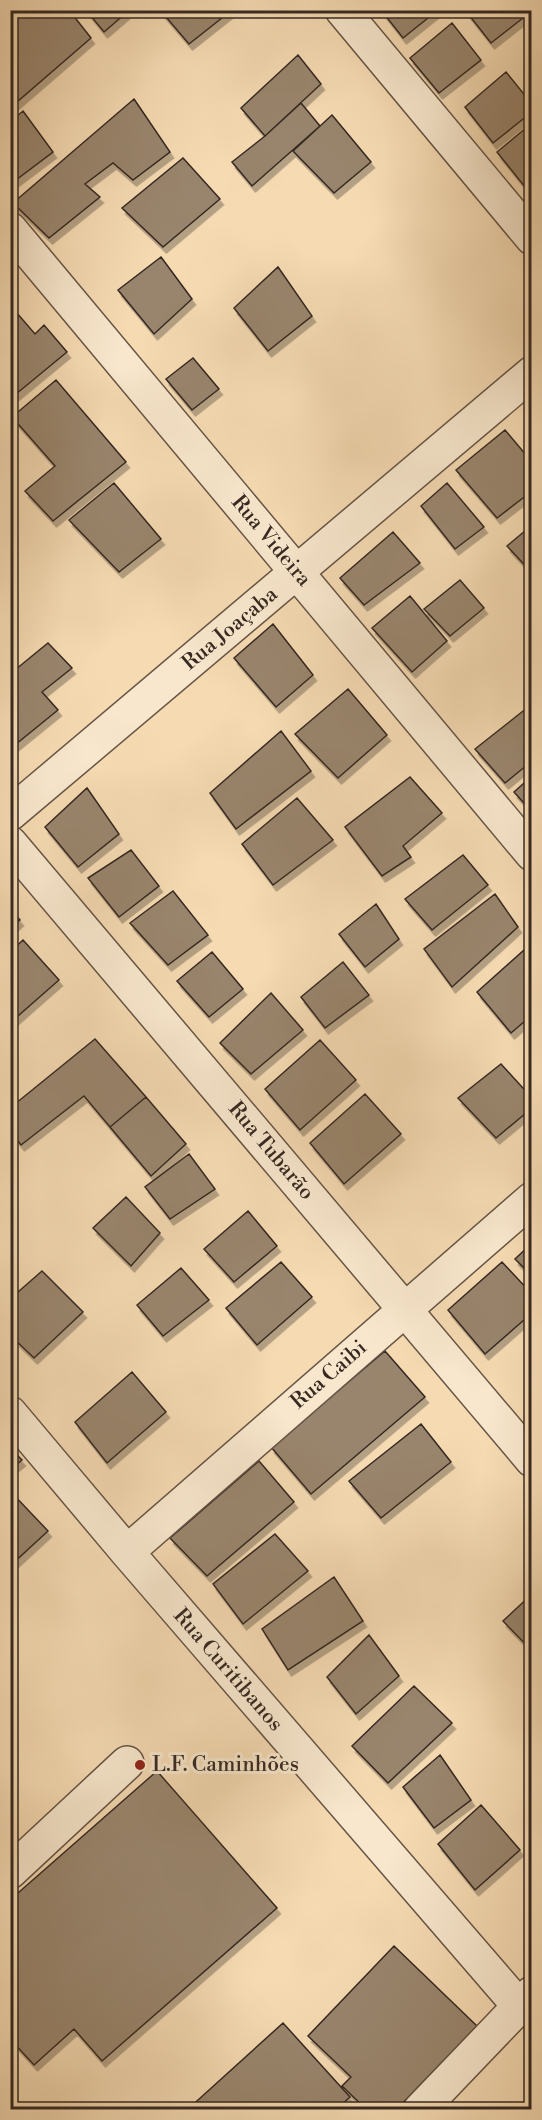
<svg xmlns="http://www.w3.org/2000/svg" width="542" height="2120" viewBox="0 0 542 2120" font-family="'Libre Bodoni',serif">
<defs>
<filter id="shadow"><feDropShadow dx="3.5" dy="6" stdDeviation="0" flood-color="#0004"/></filter>
</defs>
<rect width="100%" height="100%" fill="#f5dab2"/>
<filter id="stains"><feTurbulence type="fractalNoise" baseFrequency=".00333" numOctaves="4"/><feColorMatrix values="0 0 0 0 .2 0 0 0 0 .09 0 0 0 0 .02 0 0 0 .5 -.17"/></filter>
<radialGradient id="worn" r=".72"><stop offset=".6" stop-color="#630" stop-opacity="0"/><stop offset="1" stop-color="#630" stop-opacity=".3"/></radialGradient>
<path fill="#99856d" stroke="#362922" stroke-width="1.5" filter="url(#shadow)" d="M12,10h57l22,28 -81,70z
M86,10h38l2,3 -22,19z
M160,10h72l-43,34z
M381,10h57l-35,28z
M465,10h67v1l-41,32z
M452,23l29,37 -42,33 -29,-35z
M298,55l23,29 -56,52 -24,-28z
M506,72l26,32v8l-39,31 -28,-36z
M134,99l36,53 -37,28 -20,-17 -28,21 15,13 -51,41 -36,-35z
M301,103l19,23 -68,60 -20,-24 33,-26z
M23,111l30,41 -41,31 -2,-3v-58z
M332,115l39,47 -37,31 -41,-42z
M532,123v60l-7,4 -28,-35z
M183,158l37,41 -57,48 -41,-39z
M161,257l31,42 -38,35 -36,-44z
M278,267l34,49 -44,35 -34,-43z
M10,305l25,29 9,-9 23,27 -57,47z
M193,358l26,31 -27,21 -26,-31z
M56,380l70,82 -73,59 -28,-30 30,-25 -43,-49z
M505,430l27,32v29l-35,27 -41,-48z
M114,483l47,56 -42,33 -50,-52z
M447,483l37,44 -29,22 -34,-43z
M532,525v48l-25,-27z
M393,532l27,31 -56,42 -24,-27z
M460,580l24,28 -34,28 -26,-27z
M410,596l37,45 -35,31 -40,-44z
M273,624l40,51 -37,32 -42,-49z
M48,643l24,25 -30,24 16,18 -48,39v-75z
M348,689l39,46 -49,43 -43,-44z
M532,704v57l-27,22 -30,-34z
M281,731l30,40 -75,58 -26,-36z
M532,776v36l-18,-20z
M410,777l32,36 -39,33 8,11 -29,19 -37,-49z
M87,788l32,46 -41,33 -33,-40z
M297,798l36,42 -60,45 -31,-41z
M131,850l28,36 -40,31 -31,-39z
M463,855l25,30 -56,45 -27,-31z
M173,891l35,44 -40,30 -38,-42z
M495,894l23,33 -66,60 -28,-38z
M376,904l23,35 -34,28 -26,-33z
M10,909l10,11 -10,9z
M23,940l36,40 -49,43v-71z
M532,943v72l-21,18 -34,-41z
M212,952l31,37 -34,28 -32,-36z
M343,962l26,33 -44,33 -24,-31z
M271,993l32,37 -52,44 -31,-31z
M95,1039l51,58 -36,30 -26,-31 -63,49 -11,-14v-23z
M320,1040l36,40 -56,50 -35,-41z
M501,1064l31,34v10l-36,30 -38,-40z
M365,1094l36,40 -57,50 -34,-41z
M146,1097l40,47 -35,32 -41,-49z
M189,1154l26,35 -45,30 -25,-32z
M126,1197l34,36 -29,33 -38,-38z
M248,1211l29,35 -43,36 -30,-33z
M532,1243v33l-17,-17z
M281,1262l31,35 -55,48 -31,-37z
M502,1262l30,32v19l-47,41 -37,-44z
M181,1268l28,32 -46,36 -26,-31z
M42,1271l41,41 -49,46 -24,-23v-36z
M385,1351l40,46 -114,97 -40,-47z
M132,1372l34,40 -59,51 -32,-41z
M421,1424l30,38 -70,56 -32,-37z
M10,1448l12,12 -12,10z
M259,1461l35,41 -87,74 -37,-38z
M10,1491l38,40 -38,35z
M275,1534l33,37 -65,53 -30,-40z
M334,1577l29,44 -75,49 -26,-41z
M532,1594v57l-29,-30z
M369,1635l30,41 -43,38 -29,-37z
M414,1686l38,37 -64,60 -36,-37z
M440,1755l31,45 -37,28 -31,-41z
M157,1771l120,137 -175,153 -28,-32 -40,36 -24,-26v-139z
M481,1805l39,45 -45,40 -37,-46z
M394,1946l83,80 -81,84h-29l-25,-24 9,-9 -43,-41z
M283,2023l67,74 -11,10 3,3h-155z"/>
<g fill="none" stroke-linecap="round" stroke-linejoin="round">
<defs>
<path id="minor" d="M342,10l190,228
M10,229l522,625
M10,814l522,-441
M10,843l522,617
M10,1413l117,139 392,454
M127,1552l405,-353
M10,1872l117,-109
M420,2110l112,-117"/>
</defs>
<use href="#minor" stroke="#665546" stroke-width="36"/>
<use href="#minor" stroke="#f8e7cd" stroke-width="33"/>
</g>
<circle fill="#8f2418" stroke="#f8e7cd" stroke-width="2" cx="140" cy="1765" r="6"/>
<g text-anchor="middle" dominant-baseline="central" stroke-width="6" stroke-linejoin="round" paint-order="stroke">
<g font-size="21" fill="#362922" stroke="#f8e7cd">
<text transform="translate(271 541) rotate(50)">Rua Videira</text>
<text transform="translate(230 629) rotate(-40)">Rua Joaçaba</text>
<text transform="translate(271 1151) rotate(50)">Rua Tubarão</text>
<text transform="translate(329 1375) rotate(-41)">Rua Caibi</text>
<text transform="translate(228 1670) rotate(49)">Rua Curitibanos</text>
</g>
<g font-size="21" fill="#362922" stroke="#f8e7cd" text-anchor="start">
<text x="152" y="1765">L.F. Caminhões</text>
</g>
</g>
<rect width="542" height="2120" fill="none" stroke="#f5dab2" stroke-width="36"/>
<rect x="12" y="12" width="518" height="2096" fill="none" stroke="#362922" stroke-width="3"/>
<rect x="18" y="18" width="506" height="2084" fill="none" stroke="#362922" stroke-width="1.5"/>
<rect width="100%" height="100%" filter="url(#stains)"/>
<rect width="100%" height="100%" fill="url(#worn)"/>
</svg>
